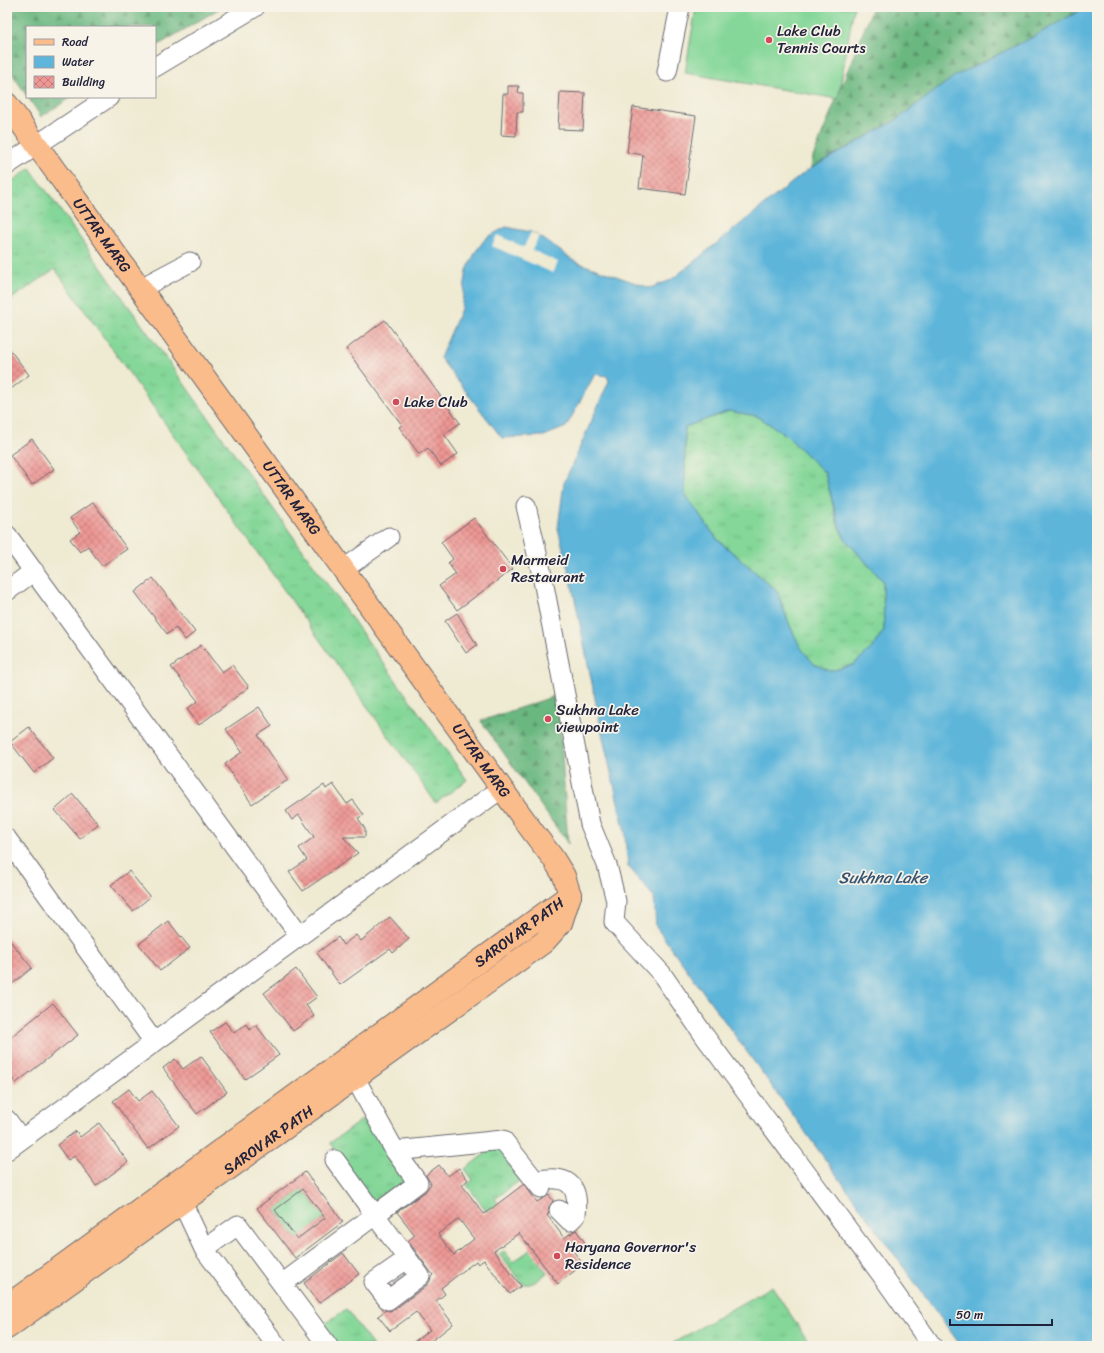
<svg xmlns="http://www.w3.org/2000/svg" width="1104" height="1353" viewBox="0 0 1104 1353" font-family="Sriracha,sans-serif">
<defs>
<pattern id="grass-tufts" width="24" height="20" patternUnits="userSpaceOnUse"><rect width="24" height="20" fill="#84d798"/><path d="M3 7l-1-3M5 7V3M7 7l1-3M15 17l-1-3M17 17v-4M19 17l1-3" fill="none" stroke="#72b884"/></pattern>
<pattern id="forest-firs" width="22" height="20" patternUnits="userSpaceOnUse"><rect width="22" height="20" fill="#6bb880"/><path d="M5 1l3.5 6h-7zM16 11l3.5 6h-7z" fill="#58956a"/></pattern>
<pattern id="building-cross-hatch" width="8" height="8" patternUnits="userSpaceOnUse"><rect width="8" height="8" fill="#ee9794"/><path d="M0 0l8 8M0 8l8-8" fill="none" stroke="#c07b7a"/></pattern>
</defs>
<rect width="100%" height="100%" fill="#f7f3e8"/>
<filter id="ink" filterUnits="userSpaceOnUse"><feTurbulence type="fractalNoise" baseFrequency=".025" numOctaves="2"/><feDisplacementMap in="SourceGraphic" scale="8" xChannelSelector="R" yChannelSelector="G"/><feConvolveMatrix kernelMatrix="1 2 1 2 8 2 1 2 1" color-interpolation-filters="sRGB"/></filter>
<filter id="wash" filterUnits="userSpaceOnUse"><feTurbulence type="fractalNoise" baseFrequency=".012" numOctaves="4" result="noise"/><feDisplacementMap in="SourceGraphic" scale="16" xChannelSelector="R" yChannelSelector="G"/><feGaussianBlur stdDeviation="0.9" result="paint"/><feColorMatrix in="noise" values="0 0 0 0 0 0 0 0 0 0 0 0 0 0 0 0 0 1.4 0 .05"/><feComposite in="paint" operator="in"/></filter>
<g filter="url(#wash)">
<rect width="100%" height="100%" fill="#efead2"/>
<path fill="url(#grass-tufts)" stroke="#537c6a" d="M30,168l437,612 -31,23 -381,-534 -48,33v-117z
M729,411l28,5 28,18 40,39 13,53 7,13 38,42 1,49 -12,18 -19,17 -23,6 -16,-7 -13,-15 -11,-23 -13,-35 -60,-52 -32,-45v-67z
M363,1119l45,63 -33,24 -45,-63z
M498,1144l25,34 -28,21 9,12 -11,9 -26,-35 6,-5 -8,-11z
M303,1189l22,29 -28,21 -22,-29z
M530,1250l17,23c-8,6 -14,13 -24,11l-24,-30 5,-3 9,11z
M772,1286l39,60h-143z
M346,1309l27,37h-36l-15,-20z"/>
<path fill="url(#forest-firs)" stroke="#466d5e" d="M7,7h215l-67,40v-20h-128v69l-20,-30z
M873,7h213l-53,30 -78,39 -59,44 -85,48 2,-11z
M28,97h44l-31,20z
M558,695l10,149 -87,-123z"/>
<path fill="#84d798" stroke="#537c6a" d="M696,7h158l-16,92 -153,-26z"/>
<path fill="#5db5da" stroke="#406c8a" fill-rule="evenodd" d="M1086,7h11v1339h-136l-305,-419 -2,-30 -26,-31 -4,-38 -21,-90 -31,-153 -14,-57 6,-45 45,-102 -2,-5 -12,-2 -29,53 -22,9 -42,2 -62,-80 21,-49 6,-39 9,-19 10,-13 20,-11 25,5 8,4 37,26 74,26 21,-8 134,-108 91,-52 59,-44 78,-39zM729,411l28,5 28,18 40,39 14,53 6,13 38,42 1,49 -12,18 -19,17 -23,6 -16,-7 -13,-16 -11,-22 -13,-35 -60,-52 -32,-45v-67z"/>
<path fill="#efead2" d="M531,232l8,4 -7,14 26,12 -5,11 -61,-27 5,-11 27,12z"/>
<g id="blocks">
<path fill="url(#building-cross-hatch)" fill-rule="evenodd" d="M508,86h11l-1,7h5v19h-6l-1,24 -15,-1 2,-41h5z
M560,92l25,1 -2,37 -25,-1z
M633,107l63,9 -11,78 -46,-6 4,-33 -16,-3z
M385,320l75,103 -16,11 14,20 -17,12 -13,-18 -9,6 -20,-27 3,-2 -56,-76z
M7,346l22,29 -22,17z
M32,439l22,30 -22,16 -22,-30z
M93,502l34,47 -25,17 -14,-20 -8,6 -10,-13 10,-7 -10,-14z
M474,518l39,51 -56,41 -18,-24 17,-12 -8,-11 5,-4 -12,-17z
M153,578l42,54 -10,8 -9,-12 -9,6 -32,-42z
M457,613l20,32 -11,8 -21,-32z
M201,645l21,27 10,-7 17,22 -50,38 -12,-16 11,-8 -27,-34z
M259,707l13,19 -14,9 30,45 -36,24 -27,-40 17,-12 -16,-23z
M29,727l24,31 -19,15 -24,-31z
M333,784l14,20 6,-4 11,15 -6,3 7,11v8h-22l15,16 -55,38 -14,-19 18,-12 -8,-12 15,-11 -15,-22 -7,5 -6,-9 38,-26 2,4z
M73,794l25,30 -18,15 -25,-29z
M129,871l21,26 -17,14 -22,-26z
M390,917l19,22 -16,14 -3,-4 -50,36 -23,-32 21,-16 5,8 13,-10 5,6z
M168,921l22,27 -30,23 -21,-27z
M7,937l25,31 -20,16 -5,-7z
M296,969l21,28 -11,8 8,11 -21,15 -29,-38z
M53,1003l25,32 -62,48 -9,-11v-32z
M225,1022l9,11 12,-9 4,6 6,-5 23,30 -34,24 -35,-47z
M201,1056l26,36 -30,22 -34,-46 12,-9 8,10z
M129,1089l9,12 14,-10 27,35 -31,23 -35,-48z
M99,1123l29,39 -32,24 -21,-30 -7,4 -11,-15 19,-14 4,6z
M439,1165l9,11 11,-8 9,12 -6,5 22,29 40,-30 13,18 12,-7 4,6 -4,6v6l-2,2 17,23 12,-8 10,14 -12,8 9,12 -25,20 -39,-51 -25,18 27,35 -11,8 -26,-34 -6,4 -2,-3 -35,27 4,6 -9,7 17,23 -28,22h-17l22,-16 -14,-18 -26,19 -12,-15 8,-6 4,1 5,-2 32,-24 3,-4 1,-4 2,-2 -25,-34 7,-6 -18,-23 28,-20 6,-8 -5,-9zM459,1219l15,20 -20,16 -16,-21z
M305,1172l38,50 -48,36 -38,-50zM303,1189l22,29 -28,21 -22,-29z
M343,1253l16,21 -40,29 -15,-20z"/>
</g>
</g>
<g filter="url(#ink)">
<use href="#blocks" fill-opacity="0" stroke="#6a6870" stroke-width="1"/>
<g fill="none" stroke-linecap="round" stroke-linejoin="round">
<defs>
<path id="minor" d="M155,67l100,-60
M667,72l13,-65
M7,165l102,-68
M141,288l49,-26
M526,506l16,69 48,249 17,41 9,36 -2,21 47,51 45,65 175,236 51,72
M7,535l293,401
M344,569l45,-32
M7,591l27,-20
M7,839l147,203
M355,1078l40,73 23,32 -43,32 45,61 -32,24 -14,-18 33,-23
M7,1120l14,19
M7,1150l495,-362
M395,1151l108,-11 38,48
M536,1181c30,-7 44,2 40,34l-6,6 -11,-11
M182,1202l22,47 73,97
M204,1249l34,-24 90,121
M282,1284l93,-69 -40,-55"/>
<g id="major">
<path id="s1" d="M7,104l526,728 20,26 11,18 6,19"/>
<path id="s2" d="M7,1306l563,-411"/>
<path id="s3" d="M7,1328l537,-386 17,-19 9,-28"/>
</g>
</defs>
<use href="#minor" stroke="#6a6870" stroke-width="21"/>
<use href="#major" stroke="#6a6870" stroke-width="24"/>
<use href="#minor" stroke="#fff" stroke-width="19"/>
<use href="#major" stroke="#fabc8b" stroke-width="22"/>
</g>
</g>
<g fill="#d1495b" stroke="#f7f3e8" stroke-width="1.5">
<circle cx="769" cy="40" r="4"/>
<circle cx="396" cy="402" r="4"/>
<circle cx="503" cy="569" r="4"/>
<circle cx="548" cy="719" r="4"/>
<circle cx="557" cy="1256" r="4"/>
</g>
<g text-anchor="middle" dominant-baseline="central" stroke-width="3.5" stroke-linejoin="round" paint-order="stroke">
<g font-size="15" fill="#22223b" stroke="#f7f3e8" text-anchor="start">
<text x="777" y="31">Lake Club<tspan x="777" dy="17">Tennis Courts</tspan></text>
<text x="404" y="402">Lake Club</text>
<text x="511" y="560">Marmeid<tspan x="511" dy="17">Restaurant</tspan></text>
<text x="556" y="710">Sukhna Lake<tspan x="556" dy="17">viewpoint</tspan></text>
<text x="565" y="1247">Haryana Governor's<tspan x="565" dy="17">Residence</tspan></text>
</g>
<g font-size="15" fill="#22223b" stroke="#f7f3e8">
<text stroke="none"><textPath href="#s1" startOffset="162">UTTAR MARG</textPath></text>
<text stroke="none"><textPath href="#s1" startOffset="486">UTTAR MARG</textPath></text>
<text stroke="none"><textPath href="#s1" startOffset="810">UTTAR MARG</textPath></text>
<text stroke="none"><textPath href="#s2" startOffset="634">SAROVAR PATH</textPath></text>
<text stroke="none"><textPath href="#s3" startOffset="322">SAROVAR PATH</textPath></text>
</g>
<g font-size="16" font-style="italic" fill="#375573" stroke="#f7f3e8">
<text x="883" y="877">Sukhna Lake</text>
</g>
</g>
<rect width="1104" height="1353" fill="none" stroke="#f7f3e8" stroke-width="24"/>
<rect x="26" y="26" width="130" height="72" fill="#f7f3e8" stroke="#a29fa3"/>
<rect x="34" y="39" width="20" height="6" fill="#fabc8b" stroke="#a29fa3"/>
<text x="62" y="46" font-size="12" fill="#22223b">Road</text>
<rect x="34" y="56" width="20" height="12" fill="#5db5da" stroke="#a29fa3"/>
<text x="62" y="66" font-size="12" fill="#22223b">Water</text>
<rect x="34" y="76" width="20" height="12" fill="url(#building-cross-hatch)" stroke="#a29fa3"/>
<text x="62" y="86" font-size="12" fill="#22223b">Building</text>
<path d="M950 1319v6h102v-6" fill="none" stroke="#22223b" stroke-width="2"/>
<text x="956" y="1319" font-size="12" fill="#22223b" stroke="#f7f3e8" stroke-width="3" paint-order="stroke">50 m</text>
</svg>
